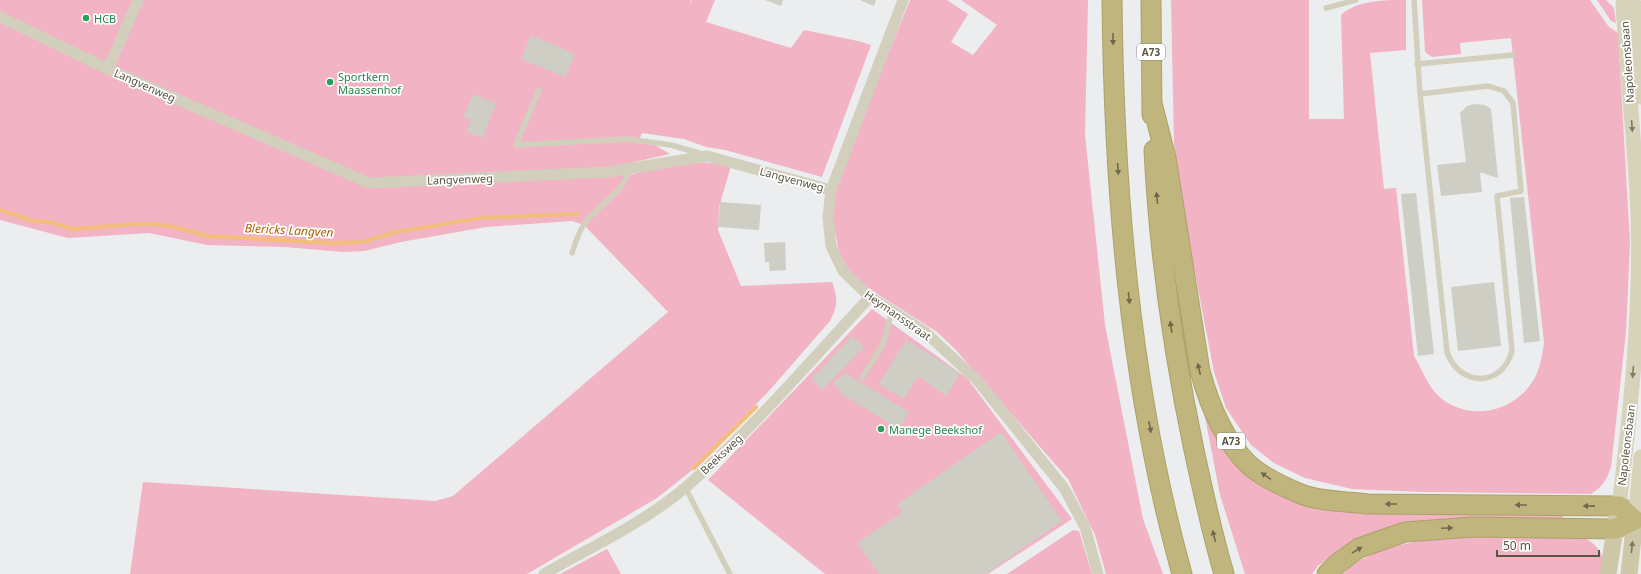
<svg xmlns="http://www.w3.org/2000/svg" width="1641" height="574" viewBox="0 0 1641 574" font-family="'Noto Sans',sans-serif">
<rect width="100%" height="100%" fill="#ebedef"/>
<path fill="#f2b3c4" d="M0,0h691l-2,7 3,-7h23l-9,22 85,26 13,-18 54,11 13,4 -49,132 -97,-27 -19,-3 -22,-8 -42,-6 -4,10 17,2 15,9 -40,9 -1,12c35,-8 67,-18 102,-9l-12,41 -1,23 23,56 91,-4c6,16 6,24 -2,39l-62,71 -77,79 -34,27 -130,76h-397l13,-92 292,19 18,-5 215,-184 -84,-87 -12,-4 -86,6 -85,15 -37,9 -21,1 -58,-5 -78,-2 -58,-12 -81,5 -68,-18z
M910,0h37l21,14 -17,28 22,13 24,-30 -36,-25h127l-3,135 20,190 38,194 20,55h-57l-11,-39 -27,-56 -113,-130 -18,-17 -74,-47 -16,-17 -8,-15 -7,-39 2,-22 8,-24z
M1171,0h138v119h35l-3,-104c16,-15 44,-15 65,-15v50l-36,3 14,136 12,-1 18,168c9,15 14,32 28,43 30,23 72,12 91,-18 7,-11 9,-25 11,-38l-33,-305 -51,5 1,11 -29,3 -7,-5 -3,-52h168l19,27 9,6 12,210 -4,89 -15,135c-4,13 -9,20 -20,27l-168,-2 -71,-3 -47,-11 -31,-15 -23,-18 -25,-37 -12,-36 -23,-120 -17,-107z
M1597,0h9l8,8 2,15 -5,-2z
M872,309l95,69 105,141 -84,55h-163l-117,-94z
M1201,396l34,67 66,37 262,10v8l-116,1 -45,6 -44,12 -40,29 -6,8h-67l-25,-79z
M1073,530l6,1 13,43h-85z
M1576,534c19,8 31,18 27,40h-261c48,-47 170,-39 234,-40z
M607,549l14,25h-61z"/>
<g fill="none" stroke-linecap="round" stroke-linejoin="round">
<path stroke="#f3be7c" stroke-width="4" d="M0,210l33,11 16,1 25,7 60,-5h19l22,3 32,9 123,7 32,-1 34,-10 84,-14 98,-4
M694,468l62,-61"/>
</g>
<path fill="#cecec4" d="M765,0h18l-2,6z
M860,0h16l-2,6z
M531,35l44,19 -10,23 -44,-18z
M473,94l23,10 -14,34 -16,-6 5,-12 -8,-3z
M1474,104l11,1 6,4 7,69 -13,-4 -1,-1h-4l2,19 -41,4 -4,-31 29,-3 -6,-49 7,-7z
M1416,193l18,161 -16,2 -17,-162z
M1524,197l16,144 -16,2 -14,-145z
M720,202l41,3 -2,25 -41,-3z
M785,242l1,28 -16,1 -1,-9h-4l-1,-19z
M1494,282l7,64 -43,5 -7,-64z
M852,336l12,11 -42,43 -11,-11z
M906,340l54,33 -14,23 -28,-20 -14,23 -25,-15z
M845,373l64,39 -10,17 -56,-34 -10,-12z
M1001,432l61,89 -76,53h-107l-22,-31 46,-31 -6,-8z"/>
<g fill="none" stroke-linecap="round" stroke-linejoin="round">
<defs>
<path id="highway" d="M1112,0c2,193 18,388 70,574
M1151,0l1,115
M1152,103l14,55 34,213c9,33 23,68 48,93 14,13 36,23 53,30 20,8 45,7 66,10l252,2 16,14 -20,9 -143,-2 -67,5 -46,16 -22,16 -10,10
M1154,150c5,101 19,201 40,300 9,42 18,83 30,124"/>
</defs>
<use href="#highway" stroke="#aca269" stroke-width="21"/>
<path stroke="#d3cfbd" stroke-width="5.5" d="M1414,0l6,94 27,258c12,35 55,36 65,-1l-15,-155 24,-5 -8,-88 -9,-12 -16,-5 -68,8
M1326,8l30,-8
M1417,64l96,-9
M539,90l-23,55 112,-6 43,6 31,9
M572,253c4,-12 8,-25 16,-34 16,-17 35,-28 42,-50
M862,378l21,-34 9,-33
M685,487l45,87"/>
<path stroke="#d3cfbd" stroke-width="11" d="M903,0l-72,190 -3,27 3,29 12,25 27,26 55,35 52,48 87,108 21,39 13,47
M0,17l108,52 261,114 239,-11 99,-16 124,34
M108,69l30,-69
M544,574c47,-27 100,-51 142,-87 66,-57 124,-126 184,-190"/>
<path stroke="#d7d3bb" stroke-width="15" d="M1634,4l7,93
M1619,506c12,-96 22,-195 19,-292 -3,-70 -11,-141 -15,-211
M1635,520l6,-63"/>
<path stroke="#cec8a8" stroke-width="17" d="M1608,574l9,-57
M1629,574l6,-54"/>
<use href="#highway" stroke="#c0b67d" stroke-width="19"/>
</g>
<defs><path id="oneway-solid" d="M-6-.8H1V-3.2L6.5 0L1 3.2V.8H-6Z"/></defs>
<g fill="#6e694e">
<use href="#oneway-solid" transform="translate(1113 39) rotate(90)"/>
<use href="#oneway-solid" transform="translate(1118 169) rotate(86)"/>
<use href="#oneway-solid" transform="translate(1157 198) rotate(-96)"/>
<use href="#oneway-solid" transform="translate(1129 298) rotate(84)"/>
<use href="#oneway-solid" transform="translate(1171 327) rotate(-99)"/>
<use href="#oneway-solid" transform="translate(1199 369) rotate(-103)"/>
<use href="#oneway-solid" transform="translate(1150 427) rotate(79)"/>
<use href="#oneway-solid" transform="translate(1266 476) rotate(-146)"/>
<use href="#oneway-solid" transform="translate(1391 504) rotate(-180)"/>
<use href="#oneway-solid" transform="translate(1521 505) rotate(-180)"/>
<use href="#oneway-solid" transform="translate(1589 506) rotate(-179)"/>
<use href="#oneway-solid" transform="translate(1447 528) rotate(-2)"/>
<use href="#oneway-solid" transform="translate(1214 536) rotate(-104)"/>
<use href="#oneway-solid" transform="translate(1357 550) rotate(-31)"/>
</g>
<g fill="#807c66">
<use href="#oneway-solid" transform="translate(1632 126) rotate(86)"/>
<use href="#oneway-solid" transform="translate(1633 372) rotate(94)"/>
</g>
<use fill="#7d7861" href="#oneway-solid" transform="translate(1632 547) rotate(-84)"/>
<g fill="#2e9e5b" stroke="#fff" stroke-width="1.5">
<circle cx="86" cy="18" r="4"/>
<circle cx="330" cy="82" r="4"/>
<circle cx="881" cy="429" r="4"/>
</g>
<g text-anchor="middle" dominant-baseline="central" stroke-width="3.5" stroke-linejoin="round" paint-order="stroke">
<g fill="#fff" stroke="#8c897b" stroke-width="1">
<rect x="1137" y="44" width="28" height="16" rx="3"/>
<rect x="1217" y="433" width="28" height="16" rx="3"/>
</g>
<g font-size="10" font-weight="bold" fill="#5a5642">
<text x="1151" y="52">A73</text>
<text x="1231" y="441">A73</text>
</g>
<g font-size="11" fill="#27864d" stroke="#fff" text-anchor="start">
<text x="94" y="18">HCB</text>
<text x="338" y="76">Sportkern<tspan x="338" dy="13">Maassenhof</tspan></text>
<text x="889" y="429">Manege Beekshof</text>
</g>
<g font-size="11" fill="#5a5642" stroke="#fff">
<text transform="translate(1627 62) rotate(-94)">Napoleonsbaan</text>
<text transform="translate(145 85) rotate(24)">Langvenweg</text>
<text transform="translate(460 179) rotate(-2)">Langvenweg</text>
<text transform="translate(792 179) rotate(15)">Langvenweg</text>
<text transform="translate(898 315) rotate(35)">Heymansstraat</text>
<text transform="translate(1626 445) rotate(-83)">Napoleonsbaan</text>
<text transform="translate(721 454) rotate(-43)">Beeksweg</text>
</g>
<g font-size="12" font-style="italic" fill="#af6100" stroke="#fff">
<text transform="translate(289 230) rotate(3)">Blericks Langven</text>
</g>
</g>
<path d="M1497 550v6h102v-6" fill="none" stroke="#5a5642" stroke-width="2"/>
<text x="1503" y="550" font-size="12" fill="#5a5642" stroke="#ffffff" stroke-width="3" paint-order="stroke">50 m</text>
</svg>
